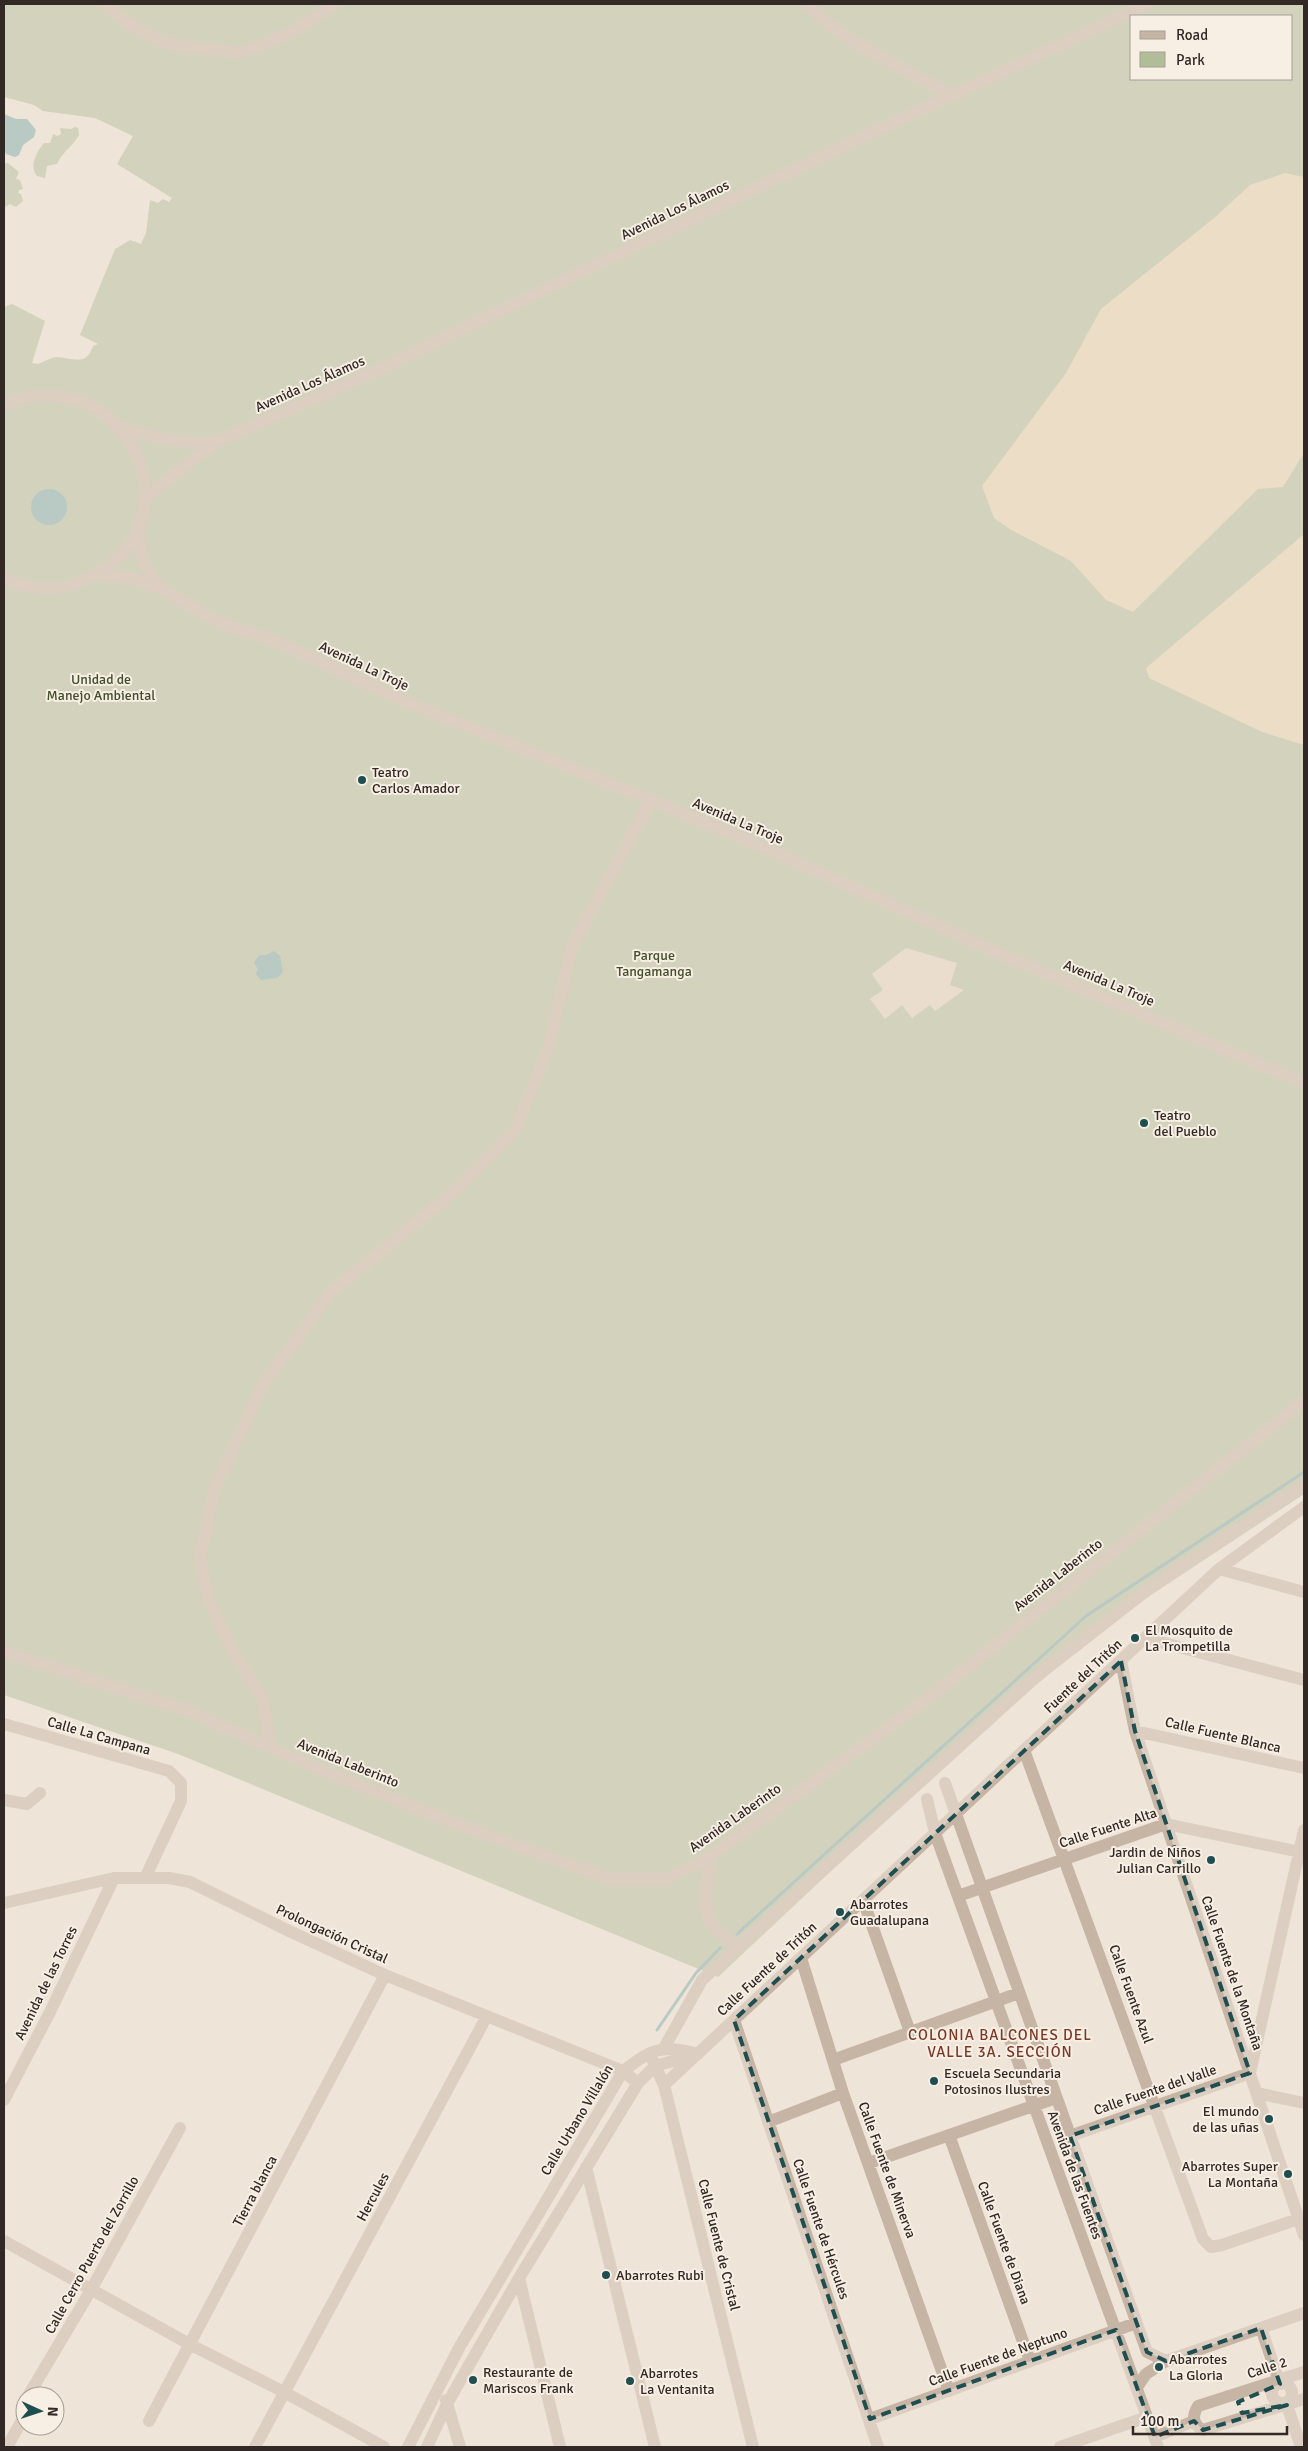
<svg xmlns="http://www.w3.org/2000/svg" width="1308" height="2451" viewBox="0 0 1308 2451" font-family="Signika,sans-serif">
<rect width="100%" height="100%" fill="#efe4d8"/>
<path fill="#b1bc99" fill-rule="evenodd" d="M4,4h1300v1490l-185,122 -139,115 -262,246 -540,-223 -174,-59v-1388l8,-3 33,17 -13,42 5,1c6,-1 14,-7 19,-7 15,0 30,11 37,-11l5,-2 -18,-9 35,-86 15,-9 11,4 5,-11 4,-33 8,3 5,-4 6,3 3,-4 -55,-34 16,-28 -38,-18 -52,-7 -9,-6 -30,-8zM1132,16h160v63h-160z
M75,127l3,1 1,7c-7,12 -17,17 -22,29l-10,2 -2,12 -8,-2c-9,-10 1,-26 7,-33h6l3,-9 4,2 4,-2 -1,-6 11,1z
M4,163h4l11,9 -3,7 4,1 3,9 -4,1 -1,3 3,1 2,7 -7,6 -6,-3 -6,4z"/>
<path fill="#e9d5b0" d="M1285,173l19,4v276l-21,34 -25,2 -125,123 -27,-12 -35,-39 -60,-31 -17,-12 -12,-32 84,-113 35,-64 113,-91 36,-33z
M1304,534v211l-42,-13 -113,-54 -3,-10z"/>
<path fill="#e6d5c0" d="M906,948l51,15 -7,22 14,5 -29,21 -5,-6 -18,13 -10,-13 -17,14 -15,-20 13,-9 -11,-16z"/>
<path fill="#79a8aa" d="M4,114l12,5h11l9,11 -2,7 -11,8 -4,10 -4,2 -9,-3 -2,-4z
M31 507a18 18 0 1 1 36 0a18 18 0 1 1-36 0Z
M274,951l6,5 3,16 -6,6 -16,2 -5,-6 2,-5 -4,-6 5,-8h7z"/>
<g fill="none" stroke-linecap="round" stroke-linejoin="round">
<path stroke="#79a8aa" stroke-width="3" d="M737,1934l349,-318 218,-144
M657,2030l39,-57 24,-25"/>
<path stroke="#c6b4a5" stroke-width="12" d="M104,4l26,20 29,16 19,6 62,7 53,-21 42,-28
M806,4c41,40 96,64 145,91
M4,406c15,-10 37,-12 54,-10 74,9 116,100 63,158 -12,14 -27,22 -44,29 -21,8 -54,7 -73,-6
M121,427c32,12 61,17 95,15
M144,501l20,-19 52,-40 147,-65 466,-224 318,-149
M138,526l5,37 17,25
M98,574l35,5 27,9 58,34 55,18 126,59 252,101 128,54 221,100 304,129
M1219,1569l85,23
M1145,1638l159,42
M4,1652l185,59 111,50 146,59 164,59h57l44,-23 219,-159 374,-296
M1121,1661l14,70 169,504
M4,1724l165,47 12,12v18l-35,75
M1135,1731l169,37
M270,1747l-7,-48 -30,-47 -25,-53 -8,-41 14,-68 48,-104 68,-93 122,-100 63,-63 33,-81 24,-102 79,-147
M1024,1750l179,489 8,8 11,-2 82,-28
M945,1783l202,569 19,9
M927,1799l8,34 223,614
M4,1800l23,4 13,-11
M711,1856c-3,19 -11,50 0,67 6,9 18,18 27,25
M958,1896l208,-72 134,28
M863,1900l47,132
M4,1903l110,-25h55l21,4 99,49 96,44 238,96 15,12
M801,1958l42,135 106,298
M734,2020l144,427
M664,2048l38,-68 335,-304 109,-85 158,-106
M833,2060l186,-67
M653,2061l11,24 89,362
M664,2085l555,-516 85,-62
M1257,2093l47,10
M4,2100l46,-88 64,-134
M768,2122l75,-29
M949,2135l81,226
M1070,2136l180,-63 54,-243
M869,2163l187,-65
M586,2167l69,280
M4,2241l187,104 93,47 100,55
M519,2278l41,169
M1261,2328l19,56
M1304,2372l-106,34c-6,10 -6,18 5,24l101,-31
M1272 2393a10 10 0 1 1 20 0a10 10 0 1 1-20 0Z
M1137,2387l9,-13 20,-13 138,-48
M28,2396l63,-106 89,-162
M446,2400l14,47
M1286,2402l15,45
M870,2419l266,-96
M149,2421l236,-446
M1155,2437l39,-16
M7,2447l14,-25 4,-13
M255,2447l232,-431
M408,2447l51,-99 164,-277c30,-22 37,-27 75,-17
M427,2447l21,-45 71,-124 119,-195 17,-17 40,-11
M1060,2447l87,-30"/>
</g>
<path d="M0 0H1308V2451H0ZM1121,1661l14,70 115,342 -180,63 77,216 19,9 95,-33 19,56 -42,18 4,11 45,-8 -84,25 -9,-9 -39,16 -39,-107 -246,89 -136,-399z" fill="#efe4d8" fill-opacity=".55" fill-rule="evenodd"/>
<path fill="none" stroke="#1f4e50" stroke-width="4" stroke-dasharray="10 6" stroke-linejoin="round" d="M1121,1661l14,70 115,342 -180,63 77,216 19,9 95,-33 19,56 -42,18 4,11 45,-8 -84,25 -9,-9 -39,16 -39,-107 -246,89 -136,-399z"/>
<g fill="#1f4e50" stroke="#f7eee4" stroke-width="2">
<circle cx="362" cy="780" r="5"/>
<circle cx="1144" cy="1123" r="5"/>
<circle cx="1135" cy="1638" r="5"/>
<circle cx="1211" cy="1860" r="5"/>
<circle cx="840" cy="1912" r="5"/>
<circle cx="934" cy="2081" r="5"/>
<circle cx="1269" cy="2119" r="5"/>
<circle cx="1288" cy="2174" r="5"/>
<circle cx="606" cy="2275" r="5"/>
<circle cx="1159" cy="2367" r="5"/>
<circle cx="473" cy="2380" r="5"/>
<circle cx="630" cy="2381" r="5"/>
</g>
<g text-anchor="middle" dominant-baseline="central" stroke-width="4" stroke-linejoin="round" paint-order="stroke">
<g font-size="14" fill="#322926" stroke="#f7eee4">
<text transform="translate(675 210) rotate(-26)">Avenida Los Álamos</text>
<text transform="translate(310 384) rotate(-24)">Avenida Los Álamos</text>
<text transform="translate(364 666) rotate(25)">Avenida La Troje</text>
<text transform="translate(738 821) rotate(23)">Avenida La Troje</text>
<text transform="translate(1109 983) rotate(23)">Avenida La Troje</text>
<text transform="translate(1058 1575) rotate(-38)">Avenida Laberinto</text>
<text transform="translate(1083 1676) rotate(-43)">Fuente del Tritón</text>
<text transform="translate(1223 1735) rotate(13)">Calle Fuente Blanca</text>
<text transform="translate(99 1736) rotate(16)">Calle La Campana</text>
<text transform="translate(348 1763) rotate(22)">Avenida Laberinto</text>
<text transform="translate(735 1818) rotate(-35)">Avenida Laberinto</text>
<text transform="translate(1108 1828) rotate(-18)">Calle Fuente Alta</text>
<text transform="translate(332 1934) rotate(25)">Prolongación Cristal</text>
<text transform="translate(767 1969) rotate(-43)">Calle Fuente de Tritón</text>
<text transform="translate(1232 1973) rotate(71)">Calle Fuente de la Montaña</text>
<text transform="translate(46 1983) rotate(-64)">Avenida de las Torres</text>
<text transform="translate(1131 1994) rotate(70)">Calle Fuente Azul</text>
<text transform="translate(1155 2090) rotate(-19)">Calle Fuente del Valle</text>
<text transform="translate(577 2120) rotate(-59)">Calle Urbano Villalón</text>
<text transform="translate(887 2170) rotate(70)">Calle Fuente de Minerva</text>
<text transform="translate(1075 2175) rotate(70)">Avenida de las Fuentes</text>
<text transform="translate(255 2191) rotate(-62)">Tierra blanca</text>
<text transform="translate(373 2197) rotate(-62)">Hercules</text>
<text transform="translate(821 2229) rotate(71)">Calle Fuente de Hércules</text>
<text transform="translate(1004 2243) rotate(70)">Calle Fuente de Diana</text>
<text transform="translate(719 2245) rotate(76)">Calle Fuente de Cristal</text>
<text transform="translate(92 2255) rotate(-61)">Calle Cerro Puerto del Zorrillo</text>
<text transform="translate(998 2357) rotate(-20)">Calle Fuente de Neptuno</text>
<text transform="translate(1267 2368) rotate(-18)">Calle 2</text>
</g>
<g font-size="14" fill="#424f2b" stroke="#f7eee4">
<text x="101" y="679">Unidad de<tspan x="101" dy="16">Manejo Ambiental</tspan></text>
<text x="654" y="955">Parque<tspan x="654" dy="16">Tangamanga</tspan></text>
</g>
<g font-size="14" fill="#322926" stroke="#f7eee4" text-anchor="start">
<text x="372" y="772">Teatro<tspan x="372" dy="16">Carlos Amador</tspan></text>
<text x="1154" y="1115">Teatro<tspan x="1154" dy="16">del Pueblo</tspan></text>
<text x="1145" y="1630">El Mosquito de<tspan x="1145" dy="16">La Trompetilla</tspan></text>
<text x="1201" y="1852" text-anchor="end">Jardin de Niños<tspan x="1201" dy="16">Julian Carrillo</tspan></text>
<text x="850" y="1904">Abarrotes<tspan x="850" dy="16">Guadalupana</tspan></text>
<text x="944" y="2073">Escuela Secundaria<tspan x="944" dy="16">Potosinos Ilustres</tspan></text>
<text x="1259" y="2111" text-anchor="end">El mundo<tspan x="1259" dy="16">de las uñas</tspan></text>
<text x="1278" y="2166" text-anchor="end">Abarrotes Super<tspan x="1278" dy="16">La Montaña</tspan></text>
<text x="616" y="2275">Abarrotes Rubi</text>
<text x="1169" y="2359">Abarrotes<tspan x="1169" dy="16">La Gloria</tspan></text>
<text x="483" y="2372">Restaurante de<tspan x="483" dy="16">Mariscos Frank</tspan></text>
<text x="640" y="2373">Abarrotes<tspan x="640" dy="16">La Ventanita</tspan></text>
</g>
<g font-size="15" letter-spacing="1" fill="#7b3825" stroke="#f7eee4">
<text x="1000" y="2035">COLONIA BALCONES DEL<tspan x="1000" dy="17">VALLE 3A. SECCIÓN</tspan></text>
</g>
</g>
<rect width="1308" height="2451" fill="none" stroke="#322926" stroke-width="10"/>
<rect x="1130" y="15" width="162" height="65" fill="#f7eee4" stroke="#a89f98"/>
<rect x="1140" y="31" width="25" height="8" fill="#c6b4a5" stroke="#a89f98"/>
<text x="1176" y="40" font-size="15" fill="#322926">Road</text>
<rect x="1140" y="52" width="25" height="15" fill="#b1bc99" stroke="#a89f98"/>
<text x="1176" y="65" font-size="15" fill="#322926">Park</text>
<g transform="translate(40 2411) rotate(93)"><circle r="24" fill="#f7eee4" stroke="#a89f98"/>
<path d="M0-4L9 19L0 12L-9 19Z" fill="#1f4e50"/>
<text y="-8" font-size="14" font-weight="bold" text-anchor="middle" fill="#322926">N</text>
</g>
<path d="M1133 2426v8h154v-8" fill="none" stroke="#322926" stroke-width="2.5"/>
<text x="1140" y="2426" font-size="15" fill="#322926" stroke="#f7eee4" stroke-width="4" paint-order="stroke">100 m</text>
</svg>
